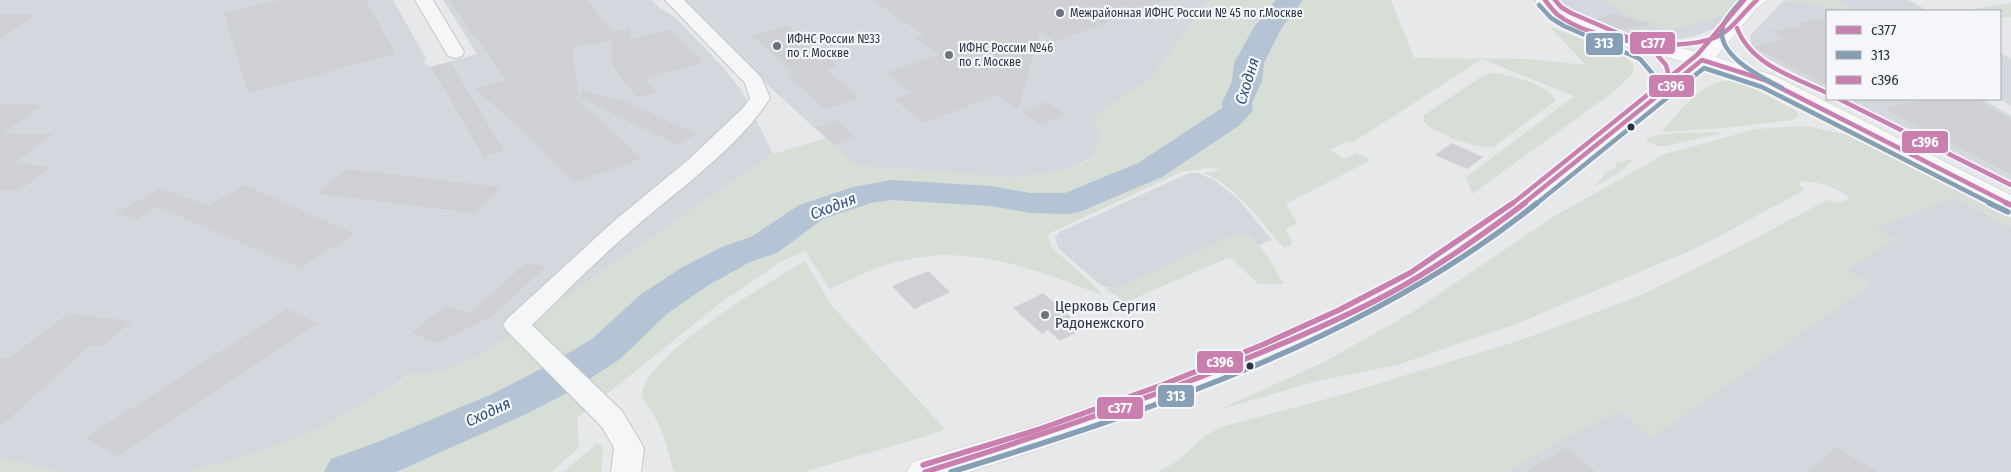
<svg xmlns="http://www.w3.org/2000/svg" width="2011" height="472" viewBox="0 0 2011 472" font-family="'Fira Sans Condensed',sans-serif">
<rect width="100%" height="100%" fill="#e6e8ea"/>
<path fill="#d4d7dd" d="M0,0h393l34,60 -4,2 7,5 47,-13 -34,-54h209l8,8 15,9 45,47 22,27 31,63 -292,201 -36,16 -35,4 -89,54 -73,27 -62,16h-123l-63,-13z
M683,0h526l-58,79 -30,18 -20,39 -8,22 -36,14 -44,6 -105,-9 -52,-3 -96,-88z
M1554,0h49l39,21 21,8 22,-2 42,-14 -7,13 -25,10 -16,3h-27l-58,-12 -28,-14z
M1838,0h70l21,11h-73z
M1802,1l32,7 6,3h-13v79l-74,-39 -3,-15 32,-34z
M2000,53l11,6v47l-11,-7z
M1845,99h138l28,17v67z
M1189,173h9l16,7 23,18 35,42 -13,5 -10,-9 -9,-3 -121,55 -13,-1 -8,-4 -40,-35 -3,-11 5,-5z
M1953,197l58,30v245h-505l62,-37 52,-24 31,26 219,-152 -23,-15 46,-31 -19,-11z"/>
<path fill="#d6ded6" d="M1209,0h182l23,58 115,1 57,6 -37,-39 76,31 8,7v9l-21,20 -140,101 -6,-17 108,-81 -92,-37 -130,84 -5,-2 -17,9 14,9 12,-6 15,7 -85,44 11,19 -12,7 7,11 -1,4 -7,3c-24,-27 -46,-61 -80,-75l21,-4 -17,-1 -27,4 -133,62 3,13 39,34 12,14c-62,-24 -130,-51 -197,-35 -26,5 -51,18 -75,29l-25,-38 -23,10 -63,43 -142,114 2,29 -27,25h-366l62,-16 73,-27 90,-54 34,-4 36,-16 292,-201 54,-16 29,28 52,3 105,9 44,-6 36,-13 8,-23 -8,-18 28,-21 30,-18z
M1603,0h139c-11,13 -25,18 -41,22 -12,4 -25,8 -38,6 -21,-2 -42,-18 -60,-28z
M1786,0h52l18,11h-16l-6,-3 -32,-7 -20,1z
M2011,3v14l-11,1v-7h-39z
M1492,73c16,1 56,12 63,26l-1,3 -59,44c-19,4 -55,-11 -69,-22l-3,-5 1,-4 60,-40z
M1731,80l14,4 51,27 3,5 -7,4 -69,8 -61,4c19,-23 38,-50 69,-52z
M1806,126l41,9 164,83v9l-58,-30 -79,31 20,11 -47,31 23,15 -219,153 -31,-27 -52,24 -62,37h-348l21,-12 23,-22 19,-11 117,-31 183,-56 118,-44 102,-50 86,-46 13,3 10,-5c-10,-9 -38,-20 -52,-16l6,8 -103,56 -185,78 -119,41 -80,16 -99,29 104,-47 89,-50 142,-96 112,-63 91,-25z
M1714,132l9,1 -58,13h-8l-10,-5v-3l16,-4z
M1634,159l-15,14 -25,14 12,-14 9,-5 1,-5z
M1240,233c22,5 32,33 44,51h-26l-28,-27 -106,46 -8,-8 -8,-3 -2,-5 13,1z
M805,261l27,45 112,122 -1,3 -139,41h-130c-6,-20 -10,-40 -21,-58 -5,-8 -12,-13 -10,-23 5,-37 129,-111 162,-130z
M598,443l5,5 -2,24h-38z
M0,459l63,13h-63z"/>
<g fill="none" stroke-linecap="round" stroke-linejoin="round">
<path fill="#b4c4d5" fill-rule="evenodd" d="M1276,0h27l-22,29 -17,34 -2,18 -10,22 1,7 -13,15 -78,52 -80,34 -12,3 -40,-1 -39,-7 -100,-6 -20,3 -48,16 -46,34 -27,9 -43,24 -39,27 -48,46 -49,32 -49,25 -126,56h-72l7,-13 52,-19 109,-46 49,-25 51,-30 48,-44 41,-27 43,-22 27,-9 48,-32 54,-18 38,-7 100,6 39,7h35l73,-30 84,-55v-5l10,-22 2,-18 20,-36z"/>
</g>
<path fill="#ced0d3" d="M280,0h86l30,54 -148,39 -24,-80z
M450,0h137l25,32 18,-4 1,11 39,-10 33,33 -57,17 10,13 -19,6 -24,-31 -2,-26 -39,6 7,50 -8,-3 71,64 -34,14 -2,-2 -32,13 -42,-44 -58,-51 31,-8 -28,-42h-2z
M872,0h290v1l-106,41 -16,-10 -22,78 -21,-15 -73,28 -30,-24 19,-6 -26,-20 53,-19 -25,-16 9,-3z
M1614,14l40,10 -34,5 -33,-8z
M0,15h36l-36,24z
M1827,19v66l-73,-38 32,-8 -15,-8 32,-5 -7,-4z
M787,26l51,40 -12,4 33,27 -33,13 -38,-34 7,-3 -43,-37z
M450,62l54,89 -20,6 -53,-90z
M583,90l46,13 67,31 -18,11 -98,-47z
M1922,99h54l35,21v54l-127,-65z
M1047,102l18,12 -25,11 -18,-13z
M0,104l42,1 -39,28 50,1 -40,30 39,2 -33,25 -19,-1z
M837,120l19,17 -22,8 -18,-18z
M1452,143l31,14 -16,12 -32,-14z
M346,169l36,4 118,14 -24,26 -159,-19z
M244,185l111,49 -55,34 -142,-61 -23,13 -19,-7 45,-25 48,18z
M527,262l19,5 -55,50 -54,26 -25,-10 33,-28 25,8z
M928,271l22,21 -36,17 -22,-23z
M1043,293l29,25 -6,3 13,10 -19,10 -12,-11 -6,4 -29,-26z
M287,309l31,14 -200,133 -33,-18z
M68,314l64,7 -29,25 -12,-1 -91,82v-68h8z
M1835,447l43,25h-69z
M1566,448l30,24h-71z"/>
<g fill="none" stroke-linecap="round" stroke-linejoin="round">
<defs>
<path id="minor" d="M415,0h18l31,52 -2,4 -7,2 -7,-2z
M665,0h19l77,77 9,21c-31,50 -94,93 -138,132 -35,30 -67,63 -100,95l90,86 22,37 -3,24h-30l3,-24 -12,-21 -95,-96 -4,-6 4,-6 107,-98 74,-61 55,-52 7,-10 -5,-15z"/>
<path id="secondary" d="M1535,0h20c23,31 68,30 102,38l2,4 38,10 46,-52h24l-10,8 -41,49 57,18 238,120v18l-9,-2 -245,-126 -52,-17 -188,154 -93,64 -71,38 -77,36 -100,40 -125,46 -82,26h-62l6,-10 118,-35 123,-43 100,-40 77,-34 73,-38 95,-62 186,-148 -85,-22 -31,-10 -24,-16z"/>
</defs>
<use href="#minor" stroke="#c4c6c8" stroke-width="2"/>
<use href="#secondary" stroke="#c4c6c8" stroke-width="1"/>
<use href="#minor" fill="#f5f6f7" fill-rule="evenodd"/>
<use href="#secondary" fill="#f8f8f8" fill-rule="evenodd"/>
<defs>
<path id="bus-1-far1" d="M1545,0c4,5 8,11 13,15 34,26 115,38 156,23 18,-7 29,-26 43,-38
M1523,204l179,-144 63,20 244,124"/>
<path id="bus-1" d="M2006,203l5,2
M925,472c102,-32 204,-66 303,-106 55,-22 110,-45 162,-73 48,-26 92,-58 135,-90"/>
<path id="bus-2-far1" d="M1742,0c-5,7 -16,17 -19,26 -9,29 40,52 59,62
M1539,5l12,13 13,8 76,33 12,14 6,19
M1536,204l168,-136 58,19 230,117"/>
<path id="bus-2" d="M1989,203l19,9
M951,472c202,-62 420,-135 586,-269"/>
<path id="bus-3-far1" d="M1555,0l6,7 10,6 79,34 16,18 6,23
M1737,28c14,37 57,49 90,65
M1839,99l172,86
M1512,204l185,-149 47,-55"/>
<path id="bus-3" d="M923,465l114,-35 125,-45 100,-40 77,-35 71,-37 103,-70"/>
</defs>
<use href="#bus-1-far1" stroke="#f4f6f9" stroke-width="8"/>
<use href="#bus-1" stroke="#f4f6f9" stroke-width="9"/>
<use href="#bus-2-far1" stroke="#f4f6f9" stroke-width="8"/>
<use href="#bus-2" stroke="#f4f6f9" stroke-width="9"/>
<use href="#bus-3-far1" stroke="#f4f6f9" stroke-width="8"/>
<use href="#bus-3" stroke="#f4f6f9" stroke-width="9"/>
<use href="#bus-1-far1" stroke="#ca80af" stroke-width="4.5"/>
<use href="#bus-1" stroke="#ca80af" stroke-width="5.5"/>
<use href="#bus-2-far1" stroke="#869fb5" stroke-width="4.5"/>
<use href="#bus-2" stroke="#869fb5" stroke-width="5.5"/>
<use href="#bus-3-far1" stroke="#ca80af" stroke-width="4.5"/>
<use href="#bus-3" stroke="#ca80af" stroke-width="5.5"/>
</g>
<g fill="#6c737f" stroke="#f4f6f9" stroke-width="2">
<circle cx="1060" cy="13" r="5"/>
<circle cx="777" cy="46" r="5"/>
<circle cx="949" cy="55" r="5"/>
<circle cx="1045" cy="315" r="5"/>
</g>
<g fill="#2b3445" stroke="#f4f6f9" stroke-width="2">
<circle cx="1631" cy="127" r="4.5"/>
<circle cx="1250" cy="366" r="4.5"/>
</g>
<g text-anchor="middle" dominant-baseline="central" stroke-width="4.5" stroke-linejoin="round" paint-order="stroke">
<g font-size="12" fill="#2b3445" stroke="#f4f6f9" text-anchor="start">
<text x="1070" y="13">Межрайонная ИФНС России № 45 по г.Москве</text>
<text x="787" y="39">ИФНС России №33<tspan x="787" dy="14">по г. Москве</tspan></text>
<text x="959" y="48">ИФНС России №46<tspan x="959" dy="14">по г. Москве</tspan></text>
</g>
<g font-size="15" fill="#2b3445" stroke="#f4f6f9" text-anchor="start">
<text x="1055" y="306">Церковь Сергия<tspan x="1055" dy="17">Радонежского</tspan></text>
</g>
<g font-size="16" font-style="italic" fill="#34527a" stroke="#f4f6f9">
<text transform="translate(1247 81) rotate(-73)">Сходня</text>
<text transform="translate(833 206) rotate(-21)">Сходня</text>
<text transform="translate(488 412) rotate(-25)">Сходня</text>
</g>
</g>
<g stroke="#f4f6f9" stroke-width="2">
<rect x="1629" y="31" width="47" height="24" rx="5" fill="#ca80af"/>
<rect x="1585" y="32" width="39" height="24" rx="5" fill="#869fb5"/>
<rect x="1648" y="74" width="47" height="24" rx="5" fill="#ca80af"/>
<rect x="1901" y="130" width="48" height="24" rx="5" fill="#ca80af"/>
<rect x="1196" y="350" width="48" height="24" rx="5" fill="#ca80af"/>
<rect x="1157" y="384" width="38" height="24" rx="5" fill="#869fb5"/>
<rect x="1096" y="396" width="48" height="24" rx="5" fill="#ca80af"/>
</g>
<g font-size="14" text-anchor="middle" font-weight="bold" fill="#fff">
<text x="1653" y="48">с377</text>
<text x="1604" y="48">313</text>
<text x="1671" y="91">с396</text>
<text x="1925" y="147">с396</text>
<text x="1220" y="367">с396</text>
<text x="1176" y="401">313</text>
<text x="1120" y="413">с377</text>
</g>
<rect x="1826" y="10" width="175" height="90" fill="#f4f6f9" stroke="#a4a8b1"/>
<rect x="1836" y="26" width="25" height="8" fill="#ca80af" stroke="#a4a8b1"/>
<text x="1871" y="35" font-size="15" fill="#2b3445">с377</text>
<rect x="1836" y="51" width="25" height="8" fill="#869fb5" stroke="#a4a8b1"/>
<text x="1871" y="60" font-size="15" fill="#2b3445">313</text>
<rect x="1836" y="76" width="25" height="8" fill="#ca80af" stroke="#a4a8b1"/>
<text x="1871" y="85" font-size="15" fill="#2b3445">с396</text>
</svg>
